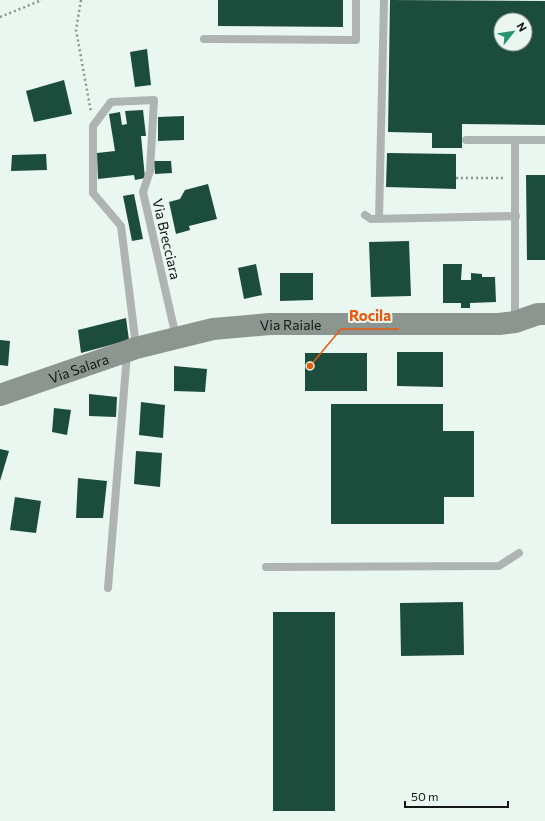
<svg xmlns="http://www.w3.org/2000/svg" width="545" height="821" viewBox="0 0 545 821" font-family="Commissioner,sans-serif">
<rect width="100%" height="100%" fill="#eaf7f1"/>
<path fill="#1c4d3c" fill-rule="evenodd" d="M218,0h125v27l-125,-1z
M390,0l155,1v124l-83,-1v24h-30v-15l-44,-1zM501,20h24v24h-24z
M147,49l4,36 -16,2 -5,-35z
M64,80l8,34 -38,8 -8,-31z
M143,110l3,26h-5l4,42 -10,2 -1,-5 -36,4 -1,-26 18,-2 -6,-37 11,-2 2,13 5,-1 -2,-13z
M184,116v24l-26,1v-24z
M387,153l69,1v35l-70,-2z
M46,154l1,16 -36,1 1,-16z
M154,161h17l1,12 -17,1z
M526,175h19v85h-18z
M208,184l9,35 -28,7 1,4 -14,4 -7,-32 11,-3 5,-9z
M134,194l9,45 -11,2 -9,-45z
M409,241l2,55 -40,1 -2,-55z
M256,264l6,31 -18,4 -6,-31z
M443,264h19l-1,16h10v-7l11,1v3h13l1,25 -26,1v5h-9v-5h-18z
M280,273h33v27l-33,1z
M126,318l3,22 -48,13 -3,-23z
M0,340l10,1 -2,25 -8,-1z
M397,352h46v35l-46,-1z
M305,353h62v38h-62z
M174,366l33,3 -2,23 -31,-1z
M89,394l28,3 -1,20 -27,-1z
M141,402l24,3 -2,33 -24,-3z
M331,404h112v27h31v66h-30v27h-113z
M54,408l17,2 -4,25 -15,-3z
M0,449l9,2 -9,30z
M136,451l26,2 -2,34 -26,-3z
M78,478l29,3 -4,37h-27z
M15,497l26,4 -5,32 -26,-3z
M463,602l1,53 -63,1 -1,-53z
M273,612h62v199h-62z"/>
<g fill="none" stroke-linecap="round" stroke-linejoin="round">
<path stroke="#8a948f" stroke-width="2.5" stroke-dasharray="2 3" stroke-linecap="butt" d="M81,0l-5,30 15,82
M0,17l42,-17
M456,178h50"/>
<path stroke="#aeb4b1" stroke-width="8" d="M204,39l152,1v-40
M466,140h79
M515,140v180
M365,215l6,4 145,-3
M379,219l5,-219
M136,346l-15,-120 -28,-33v-67l18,-24 43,-2 -4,71 -7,21 33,145
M266,567l233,-1 20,-13
M108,588l19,-234"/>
<path stroke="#8d9591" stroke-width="22" id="s1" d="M0,395l136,-47 77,-19 57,-5h229l16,-2 23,-8h7"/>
</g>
<g text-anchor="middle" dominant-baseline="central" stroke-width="4" stroke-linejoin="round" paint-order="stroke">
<g font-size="14" fill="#131816" stroke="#eaf7f1">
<text transform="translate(167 239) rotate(77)">Via Brecciara</text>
<text stroke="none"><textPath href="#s1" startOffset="301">Via Raiale</textPath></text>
<text stroke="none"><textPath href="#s1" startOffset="83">Via Salara</textPath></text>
</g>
</g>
<path fill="none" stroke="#e8590c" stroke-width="1.5" d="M310 366L341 329H399"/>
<circle fill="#e8590c" stroke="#eaf7f1" stroke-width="1.5" cx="310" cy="366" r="4"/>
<g font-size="15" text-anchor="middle" font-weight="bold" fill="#e8590c" stroke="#eaf7f1" stroke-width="4" stroke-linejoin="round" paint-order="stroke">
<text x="370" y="321">Rocila</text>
</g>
<g transform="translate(513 32) rotate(60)"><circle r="19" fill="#eaf7f1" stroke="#949e99"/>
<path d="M0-3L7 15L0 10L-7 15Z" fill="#299472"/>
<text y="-6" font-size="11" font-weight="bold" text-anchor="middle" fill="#131816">N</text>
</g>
<path d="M405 801v6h103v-6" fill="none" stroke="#131816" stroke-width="2"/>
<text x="411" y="801" font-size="12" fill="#131816" stroke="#eaf7f1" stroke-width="3" paint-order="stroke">50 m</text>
</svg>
